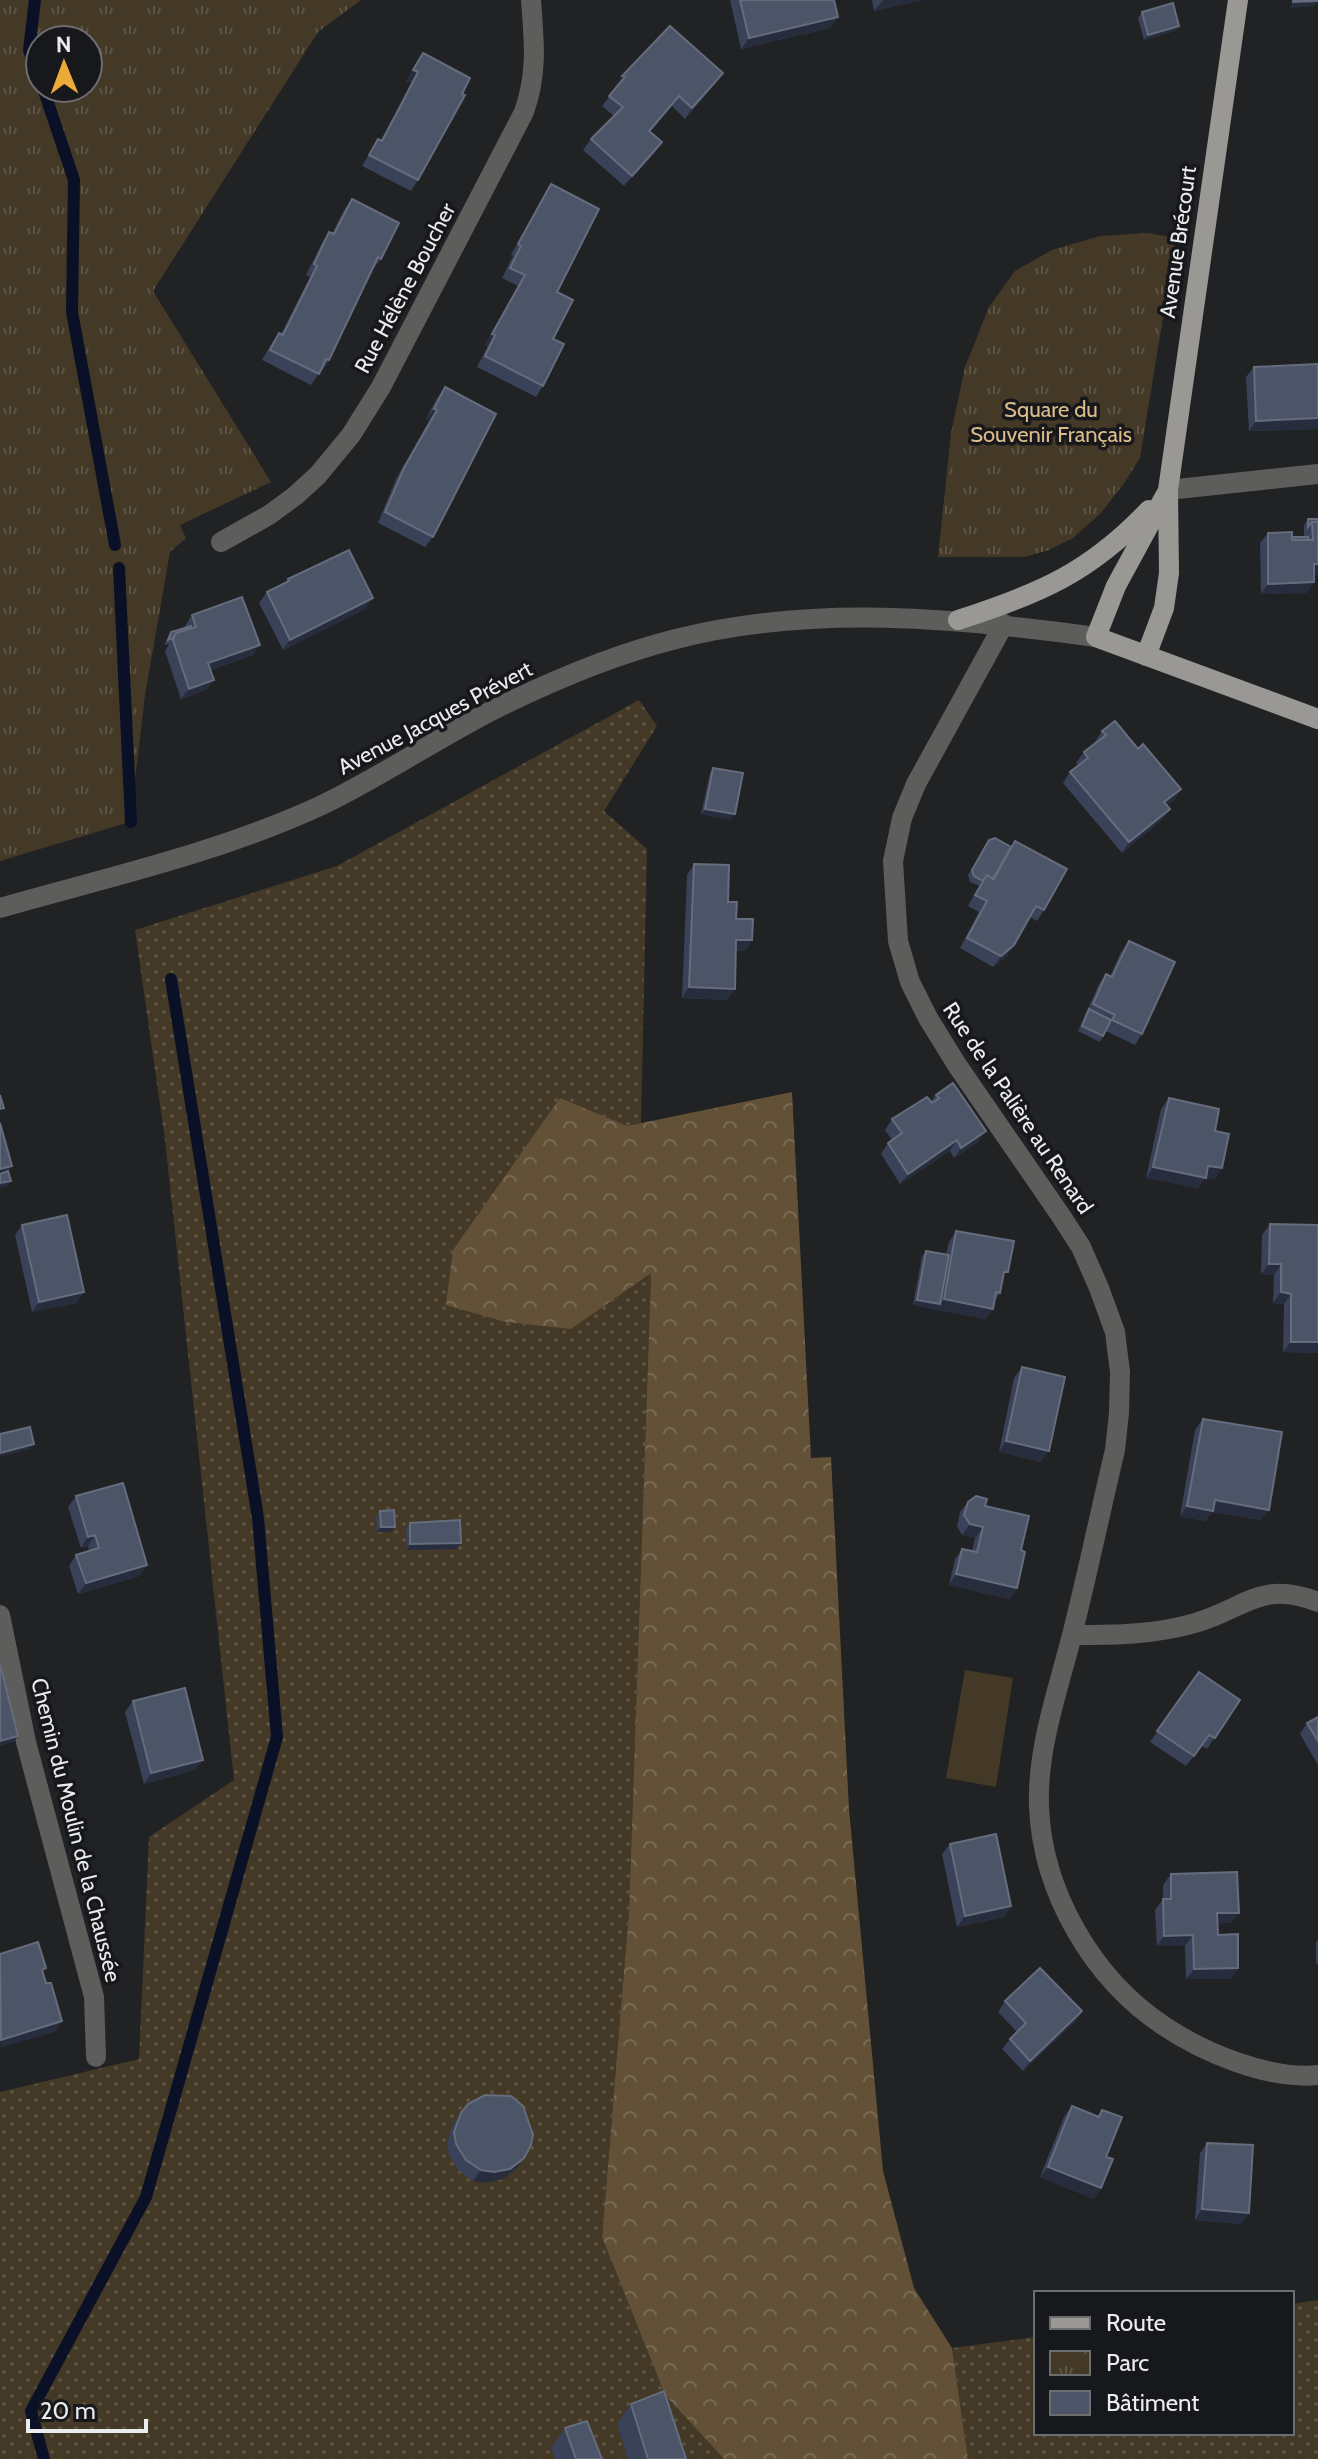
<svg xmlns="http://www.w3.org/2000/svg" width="1318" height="2459" viewBox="0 0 1318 2459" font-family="Cabin,sans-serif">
<defs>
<pattern id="grass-dots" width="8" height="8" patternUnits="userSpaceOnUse" patternTransform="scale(2)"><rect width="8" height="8" fill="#443826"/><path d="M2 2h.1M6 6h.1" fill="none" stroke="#5f5546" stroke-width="1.8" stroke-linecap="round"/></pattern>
<pattern id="forest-crowns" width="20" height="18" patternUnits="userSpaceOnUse" patternTransform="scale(2)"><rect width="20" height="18" fill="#625137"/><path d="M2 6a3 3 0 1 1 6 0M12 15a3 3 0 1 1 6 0" fill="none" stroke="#796a54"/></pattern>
<pattern id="park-tufts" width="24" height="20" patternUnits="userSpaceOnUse" patternTransform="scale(2)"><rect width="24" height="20" fill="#443826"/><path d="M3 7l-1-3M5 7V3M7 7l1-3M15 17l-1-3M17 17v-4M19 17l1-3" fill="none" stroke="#5f5546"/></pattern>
</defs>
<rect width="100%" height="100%" fill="#202224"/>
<path fill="url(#grass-dots)" d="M639,700l18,26 -53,85 43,38 -6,274 -14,3 24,146 -22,639 -27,326 63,158 59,64h-724v-367l139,-33 10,-222 85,-57 -69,-640 -30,-210 202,-64z
M1318,2300v159h-350l-16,-111 84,-11v96h256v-129z"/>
<path fill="url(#forest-crowns)" d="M792,1092l19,366 20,-1 18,352 34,362 31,117 38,60 16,111h-244l-59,-64 -63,-158 27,-326 22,-638 -80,56 -66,-7 -59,-17 7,-55 107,-152 67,28z"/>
<path fill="url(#park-tufts)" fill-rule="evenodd" d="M0,0h361l-43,32 -165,259 118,191 -91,43 6,13 -16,14 -25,143 -15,127 -130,39zM88,40v48h-48v-48z
M1148,233l28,5 -36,220 -15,24 -24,31 -28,25 -24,12 -24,7h-87l13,-124 14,-66 24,-60 26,-36 37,-21 48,-14z"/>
<path fill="#443826" d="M965,1670l48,8 -17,109 -50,-9z"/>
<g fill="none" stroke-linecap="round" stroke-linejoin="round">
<path stroke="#0a1126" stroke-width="12" d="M35,0l-6,50 11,31
M43,88l31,92 -2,132 43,233
M119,568l12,254
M44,2459l-13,-48 115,-214 131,-460 -19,-219 -87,-539"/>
<path stroke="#5d5d5b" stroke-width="20" d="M1168,490l150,-16
M221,542l48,-27 26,-19 23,-21 33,-40 30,-48 143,-275c14,-40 10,-71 7,-112
M1004,624l-88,160 -14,34 -9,43 5,80 12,41 18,36 29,47 104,151 20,31 18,41 16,44 5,40 -1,41 -4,37c-15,63 -28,126 -44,189 -14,54 -34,111 -32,167 3,86 54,173 125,220 40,27 105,54 154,49
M0,908c108,-31 219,-55 322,-103 58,-28 111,-64 169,-94 58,-29 121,-56 185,-72 137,-35 281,-21 420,-2
M0,1615l26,127 68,255 2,60
M1072,1635c42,0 82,0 123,-12 50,-14 66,-44 123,-21"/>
<path stroke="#9a9895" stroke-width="20" d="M1166,494l-50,92 -20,51 222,82
M958,620c81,-26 131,-47 191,-110
M1146,656l18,-48 5,-35 -1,-83 70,-490"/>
</g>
<path fill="#394258" d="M730,0h104l4,17 -8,11 -89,21z
M872,0h50l-48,11z
M1142,12l37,14 -4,5 -31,9 -6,-22z
M423,53l-5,127 -7,11 -49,-25 16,-27 3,1 30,-57 -5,-2z
M723,73l-8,11 -30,35 -13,-13 -22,26 5,21 -31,33 -41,-36 8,-11 23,-23 -12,-10 15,-19 -2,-1z
M551,184l6,108 -4,47 -10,47 -7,11 -59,-30 11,-21 -3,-1 33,-59 -16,-8 11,-22 -2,-1 33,-60z
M352,199l29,60 -8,10 -44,91 -7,11 -1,-1 -10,15 -49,-25 9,-16 8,-11 2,1 29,-57 -4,-2 16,-32 7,-11 3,2 12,-24z
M1318,364v65l-69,2 -3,-54 8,-10z
M445,387l-12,150 -8,10 -47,-24 18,-44 33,-58 -3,-2 11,-21z
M1308,519h10v55l-4,1 -7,18 -46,1 -1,-51 8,-10 24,4h12v-12z
M288,579l77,30 -82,41 -24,-47 8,-11 17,-8z
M192,615l61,40 -42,15 -5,20 -25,9 -16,-48 4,-7 -5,1 7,-13 15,-4 -1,-2z
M1102,731l36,18 43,40 -7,11 -7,5 -5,15 -40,33 -59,-70 7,-11 9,-6 -3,-3 8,-11 12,-9 -1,-1z
M713,768l18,52 -30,-6 9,-41z
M989,840l22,7 4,-6 29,69 -7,11 -7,-4 -23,39 -14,11 -33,-19 19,-36 -11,-6 11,-20 -9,-4 -2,-7z
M694,864l34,38 8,17 16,21 -7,11h-9l-1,38 -8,11 -45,-2 5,-123z
M1129,941l13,93 -7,11 -29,-14 -6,11 -22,-11 21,-47 7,-10 4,2 11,-24z
M936,1095l42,47 -24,16 -4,-7 -50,33 -19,-30 7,-11 4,-3 -7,-10 7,-11 39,-18z
M1169,1098l46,33v48l-9,-2 -8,11 -52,-10 15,-69z
M1270,1224l48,1v128l-35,-1 1,-48 -11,-1 1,-28 -13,-1 1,-39z
M22,1225l62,67 -8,11 -44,9 -17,-77z
M956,1231l47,49 -3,13 -6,9 -1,7 -8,10 -72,-14 9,-49 4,-5 20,4 3,-13z
M1022,1367l19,95 -42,-10 15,-74z
M1203,1419l66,91 -8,10 -49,-8 -7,9 -25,-5 15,-86z
M76,1496l71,69 -8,11 -61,18 -9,-28 7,-11 13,-4 -1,-5 -7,2 -13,-41z
M968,1502l17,4 25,93 -61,-14 6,-26 7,-10 10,2 3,-13 -13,-3 -5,-9 3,-14z
M380,1511l11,21h-14l-1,-16z
M410,1523l51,20 -4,6 -50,1 -1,-22z
M1199,1672l41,28 -33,49 -5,-3 -16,20 -36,-24z
M133,1701l62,69 -51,14 -19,-72z
M1318,1717v48l-18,-31 7,-11z
M950,1844l61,62 -7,11 -47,10 -15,-73z
M1171,1874l60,49h-13v12l20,33 -7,11h-45l-1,-33h-28l-2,-36 8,-11v-14z
M1318,1940v24h-2v-22z
M1005,2001l77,10 -7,11 -52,49 -21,-22 8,-10 7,-7 -19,-20z
M1072,2106l26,10 4,-6 -1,78 -7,11 -54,-22 24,-60z
M461,2113l63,45 -8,11 -13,10 -17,4 -13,-2 -15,-11 -9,-15 -2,-12 6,-19z
M1207,2143l42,70 -8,11 -46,-4 5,-67z
M631,2404l55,55h-58l-11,-35z
M565,2428l37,31h-47l-4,-11z"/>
<path fill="#272d3d" d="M884,0h38l-48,11 8,-10z
M1318,1l-4,5 -25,2 4,-6z
M838,17l-8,11 -89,21 8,-11z
M1179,26l-4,5 -31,9 4,-5z
M413,70l5,2 -7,11 -5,-2z
M723,73l-8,11 -30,35 7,-11z
M622,76l3,1 -7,11 -3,-2z
M679,96l-7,10 -31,35 8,-10z
M662,142l-7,11 -31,33 8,-10z
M492,334l3,1 -7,11 -3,-1z
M434,409l3,1 -8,11 -3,-2z
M1318,418v11l-69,2 7,-10z
M1314,564h4v10l-12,1z
M1314,582l-7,11 -46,1 7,-10z
M373,598l-8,11 -82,41 7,-10z
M260,645l-7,10 -52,19 7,-11z
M214,680l-8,10 -25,9 8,-10z
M1181,789l-7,11 -17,13 7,-11z
M705,809l30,5 -4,6 -30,-6z
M1170,809l-8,11 -40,33 7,-11z
M736,940h16l-7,11h-16z
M1014,945l-7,11 -14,11 8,-11z
M689,987l46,2 -8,11 -45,-2z
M986,1131l-8,11 -24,16 7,-10z
M957,1140l-7,11 -50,33 8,-10z
M12,1166l-8,11 -4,1v-9z
M1208,1166l14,2 -7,11 -15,-3z
M1153,1167l53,11 -8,10 -52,-10z
M11,1181l-4,5 -7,2v-5z
M1269,1264h12l-7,11 -13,-1z
M84,1292l-8,11 -44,9 7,-10z
M1281,1292l10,2 -7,10 -11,-1z
M944,1299l49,10 -8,10 -49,-9z
M917,1300l23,4 -4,6 -23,-5z
M1291,1342h27v11l-35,-1z
M1006,1441l43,10 -8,11 -42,-10z
M34,1444l-4,5 -30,8v-4z
M1215,1500l54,10 -8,10 -49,-8 -7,9 -25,-5 7,-10z
M970,1524l13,3 -8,11 -13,-3z
M381,1527h14l-4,5h-14z
M95,1535l-7,11 -7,2 7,-11z
M461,1543l-4,6 -50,1 3,-6z
M147,1565l-8,11 -61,18 8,-11z
M956,1574l61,14 -7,11 -61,-14z
M18,1736l-4,6 -14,4v-5z
M203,1760l-8,10 -51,14 7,-11z
M1011,1906l-7,11 -47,10 8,-11z
M1217,1913h22l-8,10 -21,1z
M1193,1935l-8,11h-28l7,-10z
M1238,1968l-7,11h-45l8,-10z
M1082,2011l-7,11 -52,49 7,-10z
M62,2021l-7,11 -55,16 1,-8z
M524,2158l-8,11 -13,10 -17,4 -13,-2 8,-11z
M1048,2167l53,21 -7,11 -54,-22z
M1202,2209l47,4 -8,11 -46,-4z"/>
<path fill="#4c5468" stroke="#656c7d" stroke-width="2" d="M740,0h94l4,17 -89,21z
M1293,0h25v1l-25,1z
M1173,3l6,23 -31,9 -6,-23z
M670,26l53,47 -31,35 -13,-12 -30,35 13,11 -30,34 -41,-37 32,-32 -14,-11 16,-19 -3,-1z
M423,53l47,25 -8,16 3,1 -47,85 -49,-25 9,-16 4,2 18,-34 18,-35 -5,-2z
M551,184l48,25 -42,83 16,8 -20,39 11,5 -21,42 -58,-30 10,-21 -3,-1 33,-59 -15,-7 11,-22 -3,-2z
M352,199l47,24 -18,36 -3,-2 -49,103 -3,-1 -7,15 -49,-24 9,-17 4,2 34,-69 -3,-2 15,-32 5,2z
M1318,364v54l-62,3 -2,-54z
M445,387l51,27 -63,123 -48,-25 19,-44 33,-58 -3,-1z
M1308,519h10v3h-6l-4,5z
M1312,522h6v42h-4v18l-46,2v-51l24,-1v8h21z
M1292,537h16l1,3h-17z
M349,550l24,48 -83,42 -23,-48 22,-11 -1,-2z
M242,597l18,48 -52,18 6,17 -25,9 -16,-49 3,-7 20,-6 -4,-12z
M191,626v2l-15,5 -3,5 -5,2 3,-8z
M1115,721l23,28 5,-5 38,45 -17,13 6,7 -41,33 -59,-70 18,-14 -4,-6 22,-17 -4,-4z
M713,768l30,5 -8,41 -30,-5z
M995,838l16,9 -18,32 -6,-4 -4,6 -9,-5 -2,-6 17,-30z
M1015,841l52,28 -23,41 -8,-4 -22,39 -13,11 -34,-18 20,-37 -12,-6 12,-20 7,4z
M694,864l35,1 -1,37h9l-1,17h17l-1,21h-16l-1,49 -46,-2z
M1129,941l46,21 -33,72 -30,-14 3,-5 -22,-11 13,-30 6,3z
M1089,1009l22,11 -8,16 -21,-10z
M953,1083l33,48 -25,17 -4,-8 -49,34 -20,-31 14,-10 -10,-14 35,-22 5,6 7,-5 -3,-3z
M0,1095l4,13 -4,1z
M1169,1098l50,11 -4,22 14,3 -7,34 -14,-2 -2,12 -53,-11z
M0,1123l12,43 -12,3z
M8,1171l3,10 -11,2v-9z
M67,1215l17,77 -45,10 -17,-77z
M1270,1224l48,1v117h-27v-48l-10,-2v-28h-12z
M956,1231l58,10 -6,31h-4l-4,21 -4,-1 -3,17 -49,-10z
M926,1251l23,4 -9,49 -23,-4z
M1022,1367l43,10 -16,74 -43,-10z
M1203,1419l79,13 -13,78 -54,-10 -2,11 -26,-5z
M30,1427l4,17 -34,9v-19z
M123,1483l24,82 -61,18 -10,-28 23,-7 -4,-13 -7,2 -12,-41z
M976,1496l11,3 -2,7 44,10 -8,34 4,2 -8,36 -61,-14 6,-25 15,3 6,-25 -13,-3 -6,-9 4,-13z
M394,1510l1,17h-14l-1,-16z
M460,1520l1,23 -51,1v-21z
M0,1664l18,72 -18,5z
M1199,1672l41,28 -25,38 -6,-3 -15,21 -37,-25z
M185,1688l18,72 -52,13 -18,-72z
M1318,1717v24l-11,-18z
M996,1834l15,72 -46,10 -15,-72z
M1237,1872l2,41h-22l1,22 20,-1v34l-44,1 -1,-34 -29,1 -1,-37h8v-25z
M38,1942l8,26 -4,2 4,13h5l11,38 -61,19 -1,-86z
M1040,1968l42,43 -52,50 -20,-22 16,-16 -21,-22z
M485,2095l26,1 12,10 10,29 -2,10 -7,13 -14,11 -16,3 -13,-2 -15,-10 -10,-16 -2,-12 7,-19 7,-9z
M1072,2106l27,11 3,-7 20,7 -16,40 7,2 -12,29 -53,-21z
M1207,2143l46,2 -4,68 -47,-4z
M664,2391l22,68h-38l-17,-55z
M587,2421l15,38h-26l-11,-31z"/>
<g text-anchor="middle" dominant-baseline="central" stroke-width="7" stroke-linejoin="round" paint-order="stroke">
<g font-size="22" fill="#ebecee" stroke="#17181b">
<text transform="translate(1178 242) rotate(-82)">Avenue Brécourt</text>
<text transform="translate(405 288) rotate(-62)">Rue Hélène Boucher</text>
<text transform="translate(435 718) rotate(-28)">Avenue Jacques Prévert</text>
<text transform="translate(1018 1108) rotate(56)">Rue de la Palière au Renard</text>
<text transform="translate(76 1830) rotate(76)">Chemin du Moulin de la Chaussée</text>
</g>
<g font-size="22" fill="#dcbb8a" stroke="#17181b">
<text x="1051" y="409">Square du<tspan x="1051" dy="25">Souvenir Français</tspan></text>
</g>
</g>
<rect x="1034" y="2291" width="260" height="144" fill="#17181b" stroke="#6c6d6f" stroke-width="2"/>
<rect x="1050" y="2317" width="40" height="12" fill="#9a9895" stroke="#6c6d6f" stroke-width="2"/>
<text x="1106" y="2331" font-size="24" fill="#ebecee">Route</text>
<rect x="1050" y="2351" width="40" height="24" fill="url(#park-tufts)" stroke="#6c6d6f" stroke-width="2"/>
<text x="1106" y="2371" font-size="24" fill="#ebecee">Parc</text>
<rect x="1050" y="2391" width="40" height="24" fill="#4c5468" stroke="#6c6d6f" stroke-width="2"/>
<text x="1106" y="2411" font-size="24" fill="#ebecee">Bâtiment</text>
<g transform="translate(64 64) rotate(359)"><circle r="38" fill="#17181b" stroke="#6c6d6f" stroke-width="2"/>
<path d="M0-6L14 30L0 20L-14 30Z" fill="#ebaa39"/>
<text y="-12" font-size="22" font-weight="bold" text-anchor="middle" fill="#ebecee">N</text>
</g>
<path d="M28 2419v12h118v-12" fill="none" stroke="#ebecee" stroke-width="4"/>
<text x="40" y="2419" font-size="24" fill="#ebecee" stroke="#17181b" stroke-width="6" paint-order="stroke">20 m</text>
</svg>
